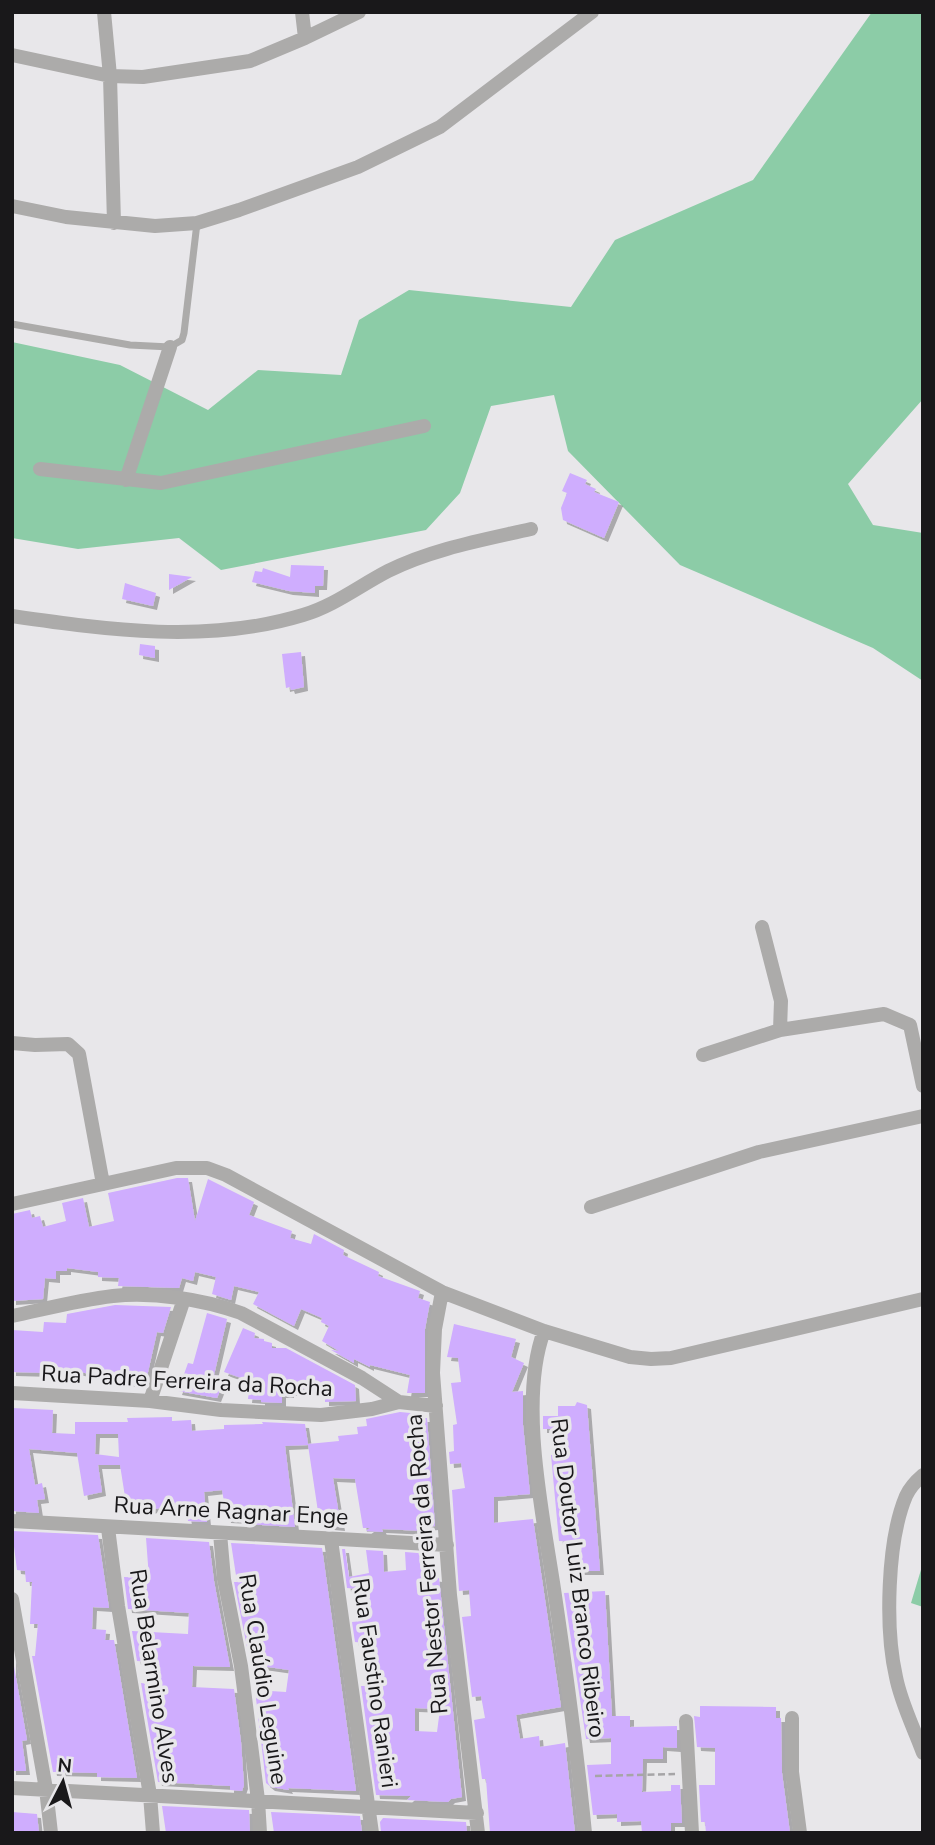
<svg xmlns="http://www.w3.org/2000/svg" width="935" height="1845" viewBox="0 0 935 1845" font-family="'Nunito Sans',sans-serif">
<defs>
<filter id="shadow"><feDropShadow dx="4" dy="4" stdDeviation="0" flood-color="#0004"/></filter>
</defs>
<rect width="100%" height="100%" fill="#e8e7ea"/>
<path fill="#8ccca7" d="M872,12h51v387l-75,85 25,41 50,8v148l-50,-33 -193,-83 -112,-114 -14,-56 -63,11 -31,87 -34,37 -205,40 -42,-32 -101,11 -66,-11v-196l108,23 88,45 50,-40 83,5 18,-55 50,-30 162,17 44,-67 138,-60z
M923,1563v44l-12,-4z"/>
<path fill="#cfadfe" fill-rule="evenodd" filter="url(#shadow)" d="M570,473l17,7 -2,4 11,5 -2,3 25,10 -15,36 -41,-18 -2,-12 6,-15 -5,-2z
M291,565l33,1 -1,20h-8v7l-26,-2 -37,-9 3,-11 7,1 1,-4 27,9z
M169,574l23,3 -23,13z
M125,583l31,10 -3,13 -31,-7z
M140,644l15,2v12l-16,-3z
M301,652l3,35 -13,3 -1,-3 -4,1 -4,-34z
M177,1178h11l7,43 13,-42 46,23 -5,13 43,16 -2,7 21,6 3,-10 30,16 -1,5 36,17 -1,4 42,15 -2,7 12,4 -5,27v64h-18l3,-18 -40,-10v2l-16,-8v4l-23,-13 8,1 -17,-10 7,-15 -8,-4 1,-4 -21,-9 -7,17 -41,-22 6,-12 -25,-6 -3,14 -19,-6 4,-17 -21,-5 -2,9 -11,-3 -3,10 -61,-2 1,-8 -21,-1v-5l-31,-4v3h-11v8l-11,-1 -2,21 -31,2v-87l18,-4 2,8 8,-2 3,11 23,-6 -4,-18 21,-5 6,29 25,-6 -6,-28z
M115,1305l56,2 -8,26 -6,-1 -11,49 -9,-2 -1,5 -65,-14 -1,7 -22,-4 -36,-1v-42l31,2 1,-10 22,1 1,-9z
M207,1313l20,6 -13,56 11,3 -8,20 -39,-7 10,-28 5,1z
M454,1324l62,15 -5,18 13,6 -12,29 11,-1v34l7,69 -36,3v26l39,-4 28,188 -45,8 4,24 19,-3 1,11 25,-4 10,90h-85l-4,-54h-4l-8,-59 11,-2 -4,-22 -9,1 -10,-80 9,-1 -2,-26 -10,1 -7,-101 13,-2 -4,-25 -11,1 -1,-12 5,-1 -1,-26 4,-1 -6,-41 10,-1 -3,-24 -11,-1z
M243,1328l12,5 -1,5 10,1v2l8,2v5h14l69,37 1,16 -31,1v-12l-32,-2v4h-3v2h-8v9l-21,-1v-2l-13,-1 2,-18 -26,-9z
M577,1402l10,3 13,166h-20l2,-29 -23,-1 -8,-86h8v-26h-16v-13h15v-10h17z
M12,1408l41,2 -1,23 23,1v-12h53l-1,-4 45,-1v4l19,-1 1,11 32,-2v-4l39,-1 -1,-2 43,2 3,20 31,-3 -1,-5 20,-2 -1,-7 10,-1 -1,-7 34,-7 21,2v4h6l8,108 -11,1v4l-42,-2 1,3 -17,-1 4,-3h-7l-8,-49 -22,-1 8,49 -21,-2 -12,-80 -23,1 10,81 -52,-3 3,-4 -19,-1 -5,-29 -18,2 3,30 -19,-1 -3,-17 -36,6 -2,-11 -21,4 -6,-38h-22l4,27 -18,4 -7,-43 -48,-4 6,36 7,-2 3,16 -8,1 2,13 -27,-2zM96,1434h22l1,23 -24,-3z
M12,1531l86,4 11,73 -16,-1 -1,22 14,1 -1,10h9l23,138 -40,-1v-4l-44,-1 -21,-116h3l3,-32h-8l2,-42h-6l-1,-11 -8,-1z
M146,1538l63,4 5,39 16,86 -37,-1 -1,21 42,2 7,53 3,43 -2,6 -12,-1v-4l-72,-4 -17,-99 7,1 1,-22 -12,-1 -5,-30 56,3 1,-21 -61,-4 -4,-32 25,1z
M231,1543l91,5 34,243 -68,-3 1,2 -18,-3 -5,-4 -11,-93 31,2 3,-22 -35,-5v-18h-7l-13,-65h3z
M342,1549h3l4,28 20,-4 -3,-23 17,1 1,21 22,-2 -1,-18 25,2v23l9,1 23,219 -11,2 -3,3 -41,-2 4,-4 -35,-1 -15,-109h8l1,-21h-3l-2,-22 -10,-1 -3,-20 10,-1 2,-22 -8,-1 1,-9 -10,-1zM415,1708l25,1 -3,23 -22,-1z
M605,1591l7,125h18v11l47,-1v22l-14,-1v12h-20l-1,33 29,-1v-6h9l2,38h-11v10h-29l-1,-12 -24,1v-8l-24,1 -6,-50 24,-1v-26l-25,1 -22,-146z
M12,1655l15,85 -5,1 4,30h-14z
M700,1706l76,1v11h5l1,55 8,60h-84l-1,-11h-4l-2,-37h16v-37l-18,-1 -3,-31 6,1z
M162,1806l87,4 1,23h-84z
M12,1812l25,2 2,19h-27z
M271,1812l89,4 2,17h-88z
M383,1818l83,4 1,11h-86l-1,-11z"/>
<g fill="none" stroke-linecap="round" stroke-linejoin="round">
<path stroke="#a6a5a7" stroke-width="2.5" stroke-dasharray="7 3.5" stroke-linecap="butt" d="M595,1776l80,-2"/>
<path stroke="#acabaa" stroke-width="7" d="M12,324l118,21 40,2 12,-7 2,-7 13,-110"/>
<path stroke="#acabaa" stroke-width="14" d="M104,12l6,64 4,147
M305,38l54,-26
M12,55l98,21 33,1 107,-16 55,-23 -3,-26
M12,206l54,11 89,9 42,-3 42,-13 119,-43 82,-40 152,-115
M40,469l121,14 263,-57
M126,480l44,-133
M12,616c96,14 196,28 291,-1 31,-9 56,-29 85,-44 44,-22 95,-31 143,-42
M780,1030l104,-16 26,11 13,61
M12,1043l23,2 33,-1 11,10 24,130
M703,1055l77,-25 1,-29 -19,-74
M12,1204l164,-36h31l19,7 216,117 102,39 86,26 21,2 20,-1 252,-59
M591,1207l168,-55 164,-36
M442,1292l-7,37 -2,44 17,222 28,238
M12,1316c33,-7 67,-16 101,-20 41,-4 89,3 128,17l121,65 37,24 37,4
M544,1331c-26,70 -1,184 10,258 12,81 23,162 31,244
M12,1393l138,8 71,9 100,5 51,-6 27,-7
M150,1401l34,-102
M923,1475c-7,6 -13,12 -17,21 -19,45 -21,133 -10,181 5,26 18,51 27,76
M12,1521l435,24
M108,1528l10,78 32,189 3,38
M220,1533l4,46 17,87 17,134 2,33
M331,1540l41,293
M12,1599l34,190 5,44
M792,1718v54l8,61
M686,1721l6,112
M12,1788l465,25"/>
</g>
<g text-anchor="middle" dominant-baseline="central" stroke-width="7" stroke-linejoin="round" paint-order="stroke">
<g font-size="23" fill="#19181a" stroke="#e8e7ea">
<text transform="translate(187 1381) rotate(3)">Rua Padre Ferreira da Rocha</text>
<text transform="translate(231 1511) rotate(3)">Rua Arne Ragnar Enge</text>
<text transform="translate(427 1564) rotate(-95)">Rua Nestor Ferreira da Rocha</text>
<text transform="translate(578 1578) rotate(83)">Rua Doutor Luiz Branco Ribeiro</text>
<text transform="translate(154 1676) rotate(81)">Rua Belarmino Alves</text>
<text transform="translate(263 1679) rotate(81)">Rua Claúdio Leguine</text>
<text transform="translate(375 1683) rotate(82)">Rua Faustino Ranieri</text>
</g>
</g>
<rect width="935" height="1845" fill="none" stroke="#19181a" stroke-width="28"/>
<g transform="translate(63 1782) rotate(6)" stroke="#e8e7ea" stroke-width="5" paint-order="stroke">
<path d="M0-5L12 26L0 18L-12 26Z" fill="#19181a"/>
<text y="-10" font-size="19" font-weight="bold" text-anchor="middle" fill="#19181a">N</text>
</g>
</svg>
